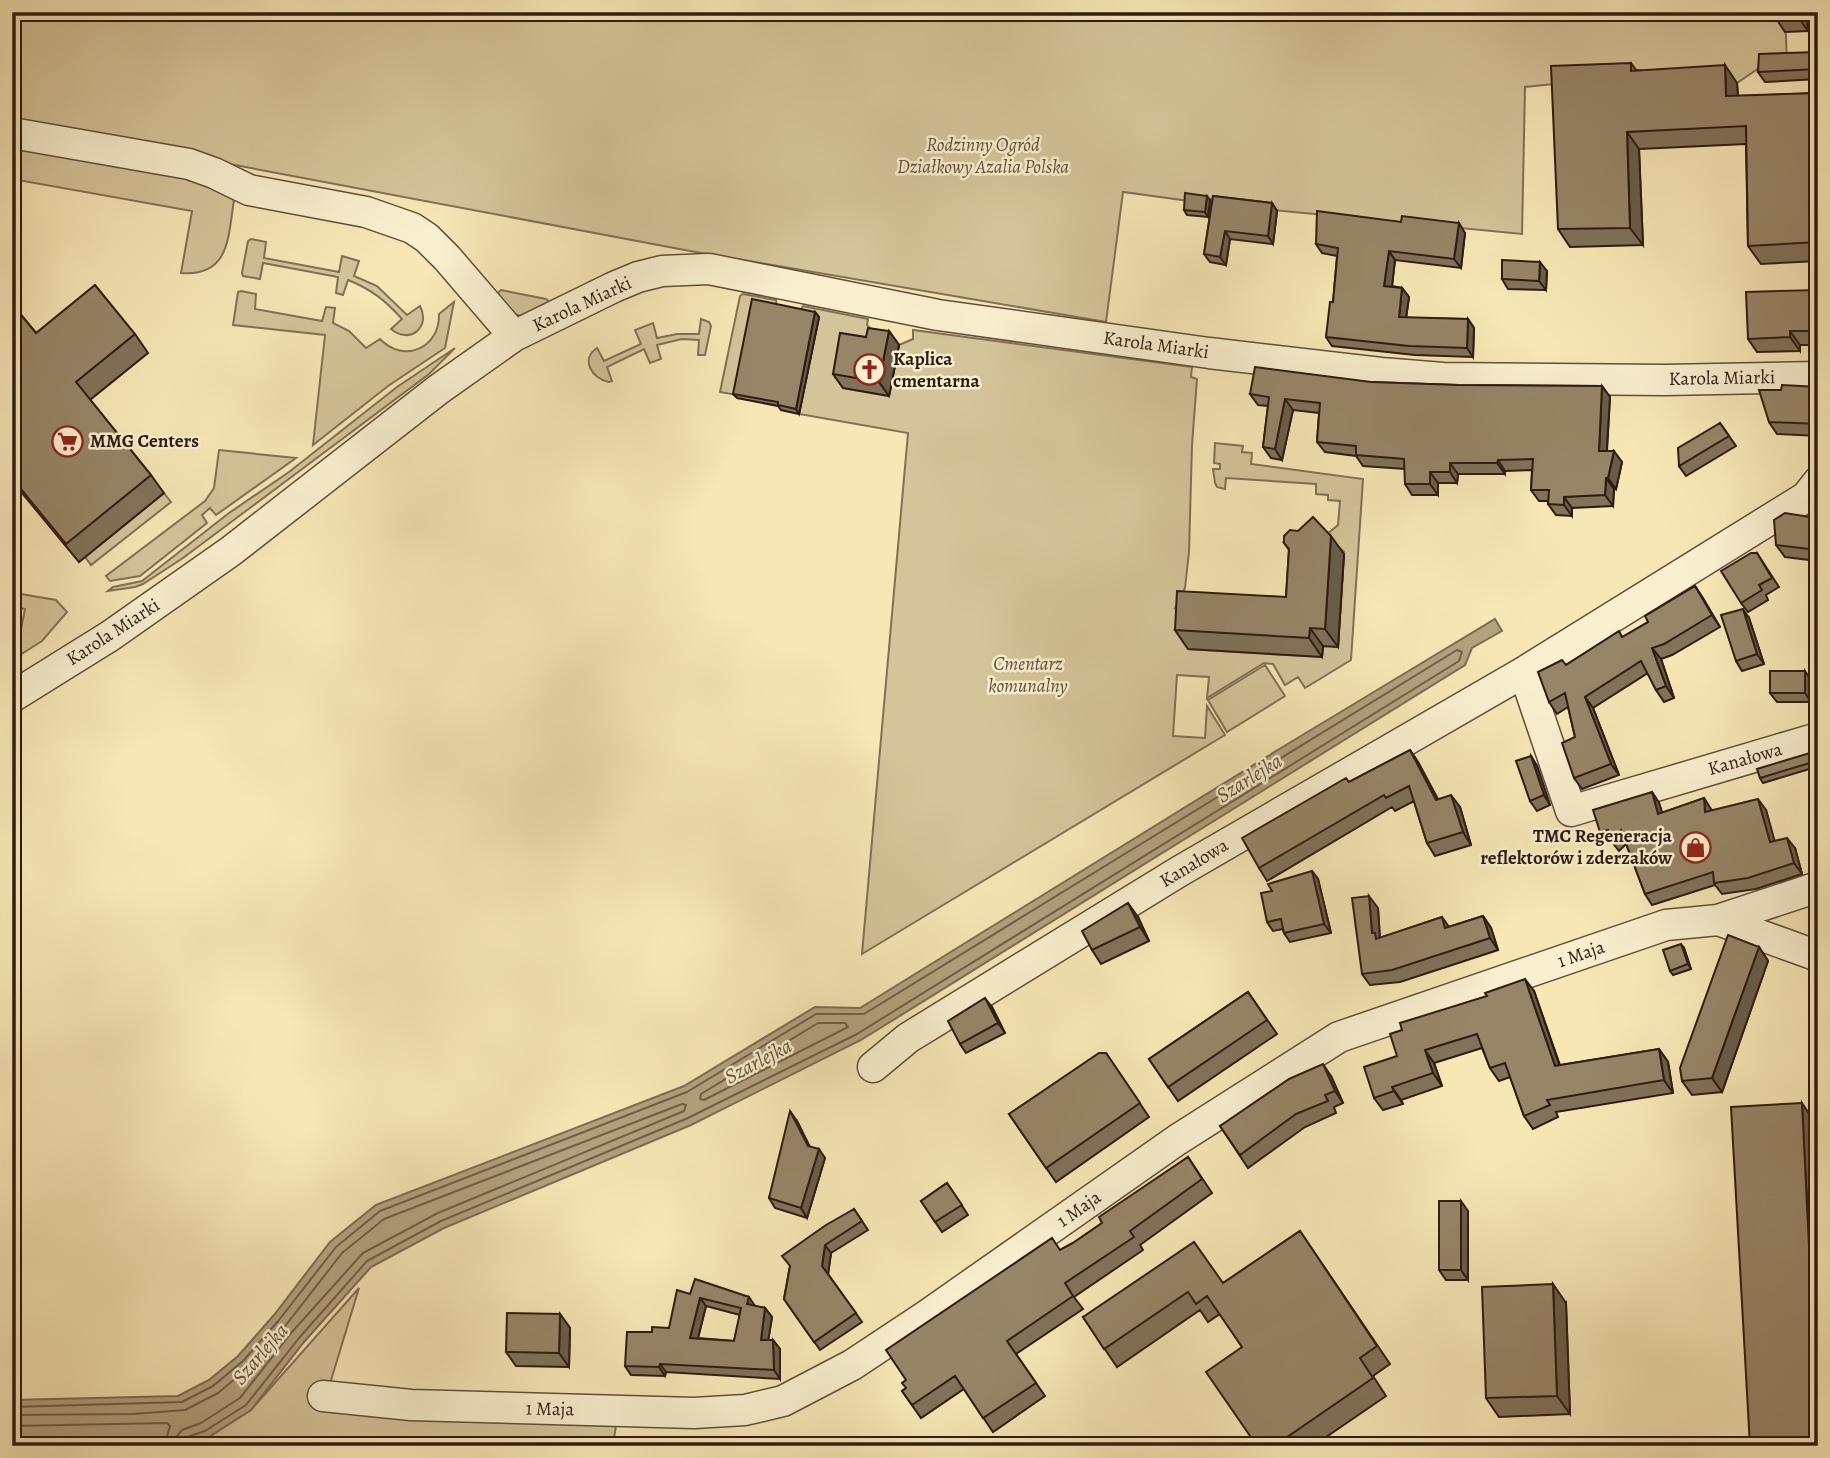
<svg xmlns="http://www.w3.org/2000/svg" width="1830" height="1458" viewBox="0 0 1830 1458" font-family="Alegreya,serif">
<rect width="100%" height="100%" fill="#f6e7b5"/>
<filter id="stains"><feTurbulence type="fractalNoise" baseFrequency=".00286" numOctaves="4"/><feColorMatrix values="0 0 0 0 .2 0 0 0 0 .09 0 0 0 0 .02 0 0 0 .5 -.17"/></filter>
<radialGradient id="worn" r=".72"><stop offset=".6" stop-color="#630" stop-opacity="0"/><stop offset="1" stop-color="#630" stop-opacity=".3"/></radialGradient>
<path fill="#d4c499" stroke="#817056" stroke-width="2" d="M12,12h1773l2,51 -22,1 -28,19h-173l-39,4 -3,147 -311,-30 -88,-12 -17,130 -416,-71 -678,-128z
M12,141l146,24 74,31 2,4c-6,37 -4,77 -53,73l11,-62 -180,-32z
M251,239l15,3 -2,16 75,14 3,-16 17,5 -5,15 23,10 30,29 13,-9c11,21 -10,39 -29,23l11,-10c-16,-18 -31,-30 -54,-39l-5,15 -7,-2 2,-16 -75,-14 -3,16 -17,-3 -1,-3 6,-32z
M501,290l45,9 5,4c-33,16 -30,20 -56,-7z
M241,291l15,3 -1,15 67,12 4,-14 9,1 -2,15 16,8 17,17 14,-9c24,25 60,9 59,-25l15,-12 -9,46 -57,38 -75,59 12,-110 -92,-10 5,-33z
M743,294l33,6 1,9 -40,86 -17,-3 20,-96z
M803,306l65,13 -1,6 6,6 16,65 10,-51 14,-6v-9l279,37 -1,10 6,2 -5,66 -3,107 -4,36 -10,20 15,1 -2,40 134,8 1,-11 15,1 6,-95 -18,-17 12,-10 2,-24 -12,-1v-5l-12,-1v-10l-90,-6 -1,11 -8,-2 -2,-4 -2,-14h7v-5l-6,-1 1,-20 28,3 -1,6 10,1 -1,11 112,15 -12,181 -46,28 -7,-11 -13,8 -12,-21 -9,-1 -57,35 2,-21 -32,-2 -4,61 32,2 2,-32 18,29 -363,219 46,-521 -109,-19 20,-97 -20,-5z
M701,319l8,3 2,4 -6,29h-7l1,-15 -17,-1 -25,6 4,14 -11,4 -6,-14 -37,18 5,14 -3,1c-17,-3 -29,-23 -12,-34l7,13 37,-17 -6,-14 18,-7 4,15 20,-4h22z
M455,348l-26,26 -246,184 -40,26 -8,3 -27,4 5,-4 29,-6 87,-68 60,-41 108,-85z
M219,450l77,8 -80,57 -6,-7 -8,7 5,8 -67,53 -30,5 -4,-5 99,-75 9,-13z
M164,493l7,9 -80,63 -6,-8z
M21,594l35,6 11,12 -25,29 -30,19v-5h4l9,-46 -12,-2 -1,-7z
M1265,665l20,31 -58,36 -19,-32z
M359,1288l-37,122 294,15 -3,21h-434l28,-8 44,-28z"/>
<path fill="#b2a27e" stroke="#7d6c53" stroke-width="2" d="M1495,619l7,12 -30,17 -7,17 -604,375 -170,85 -247,103 -73,39 -67,75 -53,68 -44,28 -28,8h-167v-46l166,-4 31,-16 29,-24 36,-41 56,-73 46,-37 308,-119 131,-79 45,1 421,-260z"/>
<g fill="none" stroke-linecap="round" stroke-linejoin="round">
<path stroke="#705e48" stroke-width="2" d="M818,1023h27l3,4 -144,73 -4,-1 1,-5z
M12,1407l170,-5 31,-16 30,-25 36,-41 57,-73 44,-36 307,-119 129,-78h48l593,-364 5,2 -3,9 -602,373 -169,84 -247,103 -74,40 -68,77 -53,67 -41,26 -18,6 -3,9
M12,1415l121,-1 52,-4 33,-17 30,-25 38,-43 56,-72 42,-34 298,-115 4,1 -2,6 -246,102 -75,40 -71,79 -52,66 -39,25 -19,7 -5,6 -2,10
M12,1426l155,-3 3,3 -6,20"/>
<defs>
<path id="minor" d="M12,133l177,31 25,9 35,17 117,22 46,16 15,10 20,20 67,78
M1524,672l47,139 247,-73
M12,697l98,-61 121,-85 208,-162 75,-53 100,-49 24,-10 24,-6 47,-2 229,46 271,38 172,20 62,5 222,2 153,-3
M1718,920l100,-33
M873,1067l35,-29 272,-167 344,-199 282,-175 12,-15
M323,1396l88,9 283,8 51,-3 38,-9 69,-36 74,-49 251,-176 162,-103 327,-112 52,-5 100,36"/>
</defs>
<use href="#minor" stroke="#604e3c" stroke-width="33"/>
<use href="#minor" stroke="#f9efcf" stroke-width="30"/>
</g>
<path fill="#817259" stroke="#2e1b13" stroke-width="2" fill-rule="evenodd" d="M1775,12h32l1,19 -23,1 -10,-15z
M1818,52v27l-53,3 -7,-10z
M1631,63l5,7 101,13 1,13 80,-3v168l-57,3 -13,-18 -2,-102 -107,5 4,96 -73,2 -12,-18z
M1213,196l59,7 5,8 -4,33 -43,-5 -4,26 -16,-3 -6,-8z
M1210,200l-2,17 -21,-2 -3,-5z
M1465,233l-4,35 -66,-8 -3,26 10,2 7,9 -3,21 62,1 6,9 -1,29 -58,-2 -83,-9 -6,-9 7,-35 4,-46 -15,-3 -6,-9z
M1547,271l-1,19 -38,-1 -6,-10z
M1818,290v55h-18v6l-43,1 -9,-13z
M12,304l24,29 99,1 13,19 -58,47 61,75 13,18 -85,69 -67,-81z
M815,312l4,5 -20,97 -18,-4 -3,-4 -41,-8 -4,-4z
M889,331l10,14 -10,51 -46,-8 -10,-14 33,-37z
M1371,382l87,3 144,1 8,11 -3,54 15,11 -6,27h-2l-1,17 -41,2v8l-16,-1 -8,-11v-3h-9l-8,-11 1,-20 -27,1v3h-47l-1,9h-19v12h-26l-7,-11v-15l-42,-3 -7,-10 -31,-4 -8,-10 2,-29 -26,-3 -11,50 -11,-2 -8,-11 5,-41 -10,-1 -8,-11z
M1818,387v49l-41,-2 -8,-12 12,-32z
M1720,423l16,23 -50,30 -7,-10z
M1818,487v74l-33,-4 -9,-12 34,-28z
M1284,543l60,11 -6,93 -15,-1 -1,11 -134,-8 -13,-19 111,-33 3,-47z
M1757,553l22,34 -13,8 2,5 -20,12 -7,-9z
M1695,586l25,41 -48,28 -11,4 13,39 -10,4 -8,-12 -8,-17 -55,35 26,67 -37,14 -8,-11 1,-41 -7,-30 -11,7 -8,-12 17,-37 57,-28 25,-15z
M1749,618l15,46 -22,7 -6,-10z
M1811,680v22h-34l-7,-9z
M1410,750l8,12 20,37 22,8 11,38 -36,11 -8,-13 -13,-42 -19,10 -3,-4 -125,74 -8,-13 90,-86z
M1810,753l4,5 2,9 -53,16 -3,-5z
M1531,756l6,10 13,39 -13,6 -7,-10z
M1652,792l7,11 3,10 42,-15 7,12h55l8,31 21,7 7,26 -46,15 -34,5 -7,-9 -63,20 -7,-11 -19,-50 -7,7 -7,-9 -4,1 -8,-11z
M1312,871l6,8 13,54 -41,9 -6,-9 -1,-4 -10,2 -6,-9 5,-31z
M1378,908l2,30 62,-21 7,10 34,-11 8,12 7,22 -98,32 -30,3 -8,-11z
M1138,917l11,24 -48,23 -9,-14z
M1759,947l9,14 -46,131 -30,3 -10,-14z
M1684,948l7,21 -18,6 -3,-4z
M1534,991l26,74 99,-16 9,13 5,31 -117,19 2,5 -25,12 -9,-13 -14,-39 -11,4 -9,-13 -8,-20 -48,15 8,23 -41,14 2,4 -20,6 -9,-12 23,-42z
M1248,992l29,42 -99,67 -29,-42z
M992,1007l13,26 -39,20 -6,-9z
M1106,1053l43,64 -93,65 -47,-68z
M1331,1076l12,27 -9,4 2,6 -31,14 -57,41 -28,-42z
M797,1121l13,26 15,11 -18,60 -32,-10 -6,-10z
M1188,1157l24,36 -72,52 3,5 -69,47 9,12 -67,45 29,42 -52,36 -29,-43 -43,29 -19,-27 4,-3v-8l154,-130 13,-7 29,-20z
M947,1183l21,32 -26,17 -21,-31z
M854,1209l14,21 -37,23 -3,21 34,48 -42,28 -36,-51 6,-33z
M1468,1211v69h-22l-7,-10z
M1300,1231l90,133 -17,12 13,20 -73,50h-56l-15,-99 -22,-33 -12,8 -8,-12 -83,57 -34,-50 140,-34z
M690,1294l75,14 7,9 -4,23h5l7,9v30l-114,-7 -1,4 -34,-1 -6,-9 27,-34 17,-4zM706,1306l34,9 -6,26 -36,-3z
M1566,1303l4,111 -71,3 -13,-19z
M560,1314l10,14 -1,39 -53,-1 -10,-14z"/>
<path fill="#695d48" stroke="#2e1b13" stroke-width="2" d="M1798,12h9l1,19 -10,-14z
M1725,65l12,18 2,31 -13,-18z
M1627,132l12,17 4,96 -13,-17z
M1207,196l3,4 -2,17 -3,-5z
M1272,203l5,8 -4,33 -5,-8z
M1459,223l6,10 -4,35 -7,-9z
M1225,231l5,8 -4,26 -6,-8z
M1389,251l6,9 -4,35 -7,-9z
M1540,262l7,9 -1,19 -7,-9z
M1402,288l7,9 -4,29 -6,-9z
M815,312l4,5 -20,97 -3,-5z
M1468,319l6,9 -1,29 -6,-9z
M889,331l10,14 -10,51 -10,-14z
M1790,331l10,14v6l-10,-14z
M1602,386l8,11 -4,65 -7,-11z
M1285,399l8,11 -11,50 -7,-11z
M1614,451l8,11 -6,27 -8,-11z
M1498,460l7,11v3l-8,-11z
M1450,463l8,11 -1,9 -7,-11z
M1430,472l8,11v12l-8,-11z
M1606,478l8,11 -1,17 -8,-11z
M1564,497l8,11v8l-8,-11z
M1331,536l13,18 -6,93 -13,-18z
M1695,586l8,12 17,29 -8,-12z
M1743,609l6,9 15,46 -7,-10z
M1310,628l13,18 -1,11 -13,-19z
M1652,648l9,11 13,39 -8,-12z
M1805,671l6,9v22l-6,-9z
M1585,697l8,11 26,67 -8,-11z
M1410,750l8,12 26,50 -8,-12z
M1531,756l6,10 13,39 -6,-10z
M1652,792l7,11 7,22 -8,-11z
M1451,795l9,12 11,38 -8,-13z
M1704,798l7,11 2,14 -8,-11z
M1758,799l8,11 12,43 -8,-11z
M1787,838l8,10 7,26 -8,-11z
M1312,871l6,8 13,54 -7,-9z
M1369,896l9,12 2,32 4,11 -12,-18z
M1128,903l10,14 11,24 -9,-14z
M1483,916l8,12 7,22 -8,-12z
M1681,944l3,4 7,21 -3,-5z
M1759,947l9,14 -46,131 -10,-14z
M1525,979l9,12 30,88 -9,-13z
M985,998l7,9 13,26 -7,-10z
M1659,1049l9,13 5,31 -9,-13z
M1425,1050l9,13 8,23 -9,-13z
M1323,1064l8,12 12,27 -8,-12z
M1392,1087l9,13 2,4 -9,-13z
M1802,1103l12,18 4,67v128l-6,-9z
M790,1111l7,10 17,35 -6,-10z
M819,1149l6,9 -18,60 -6,-10z
M1461,1201l7,10v69l-7,-10z
M825,1245l6,8 -3,22 -6,-9z
M1553,1284l13,19 4,111 -13,-18z
M749,1297l6,9 -8,-2z
M700,1298l6,8 -10,40 -6,-8z
M765,1308l7,9 -5,31 -6,-8z
M560,1314l10,14 -1,39 -10,-14z
M773,1340l7,9v30l-6,-9z
M660,1364l6,8 -1,4 -6,-9z"/>
<path fill="#968567" stroke="#2e1b13" stroke-width="2" fill-rule="evenodd" d="M1775,12h23v5h-23z
M1818,52v17l-60,3 1,-18z
M1631,63v8l94,-6 1,31 92,-3v149l-70,4 -2,-120 -119,6 3,96 -72,1 -7,-163z
M1185,193l22,3 -2,16 -21,-2z
M1213,196l59,7 -4,33 -43,-5 -5,26 -16,-3z
M1317,211l84,11 1,-6 57,7 -5,36 -65,-8 -5,35 18,2 -3,29 69,2 -1,29 -58,-2 -83,-9 4,-35h3l5,-54 -22,-4z
M1502,260l38,2 -1,19 -37,-2z
M95,285l40,49 -59,48 75,93 -85,69 -54,-66v-174l24,29z
M1818,290v41h-28v6l-42,2 -2,-47z
M752,299l63,13 -19,97 -18,-4v-3l-45,-8z
M868,328l21,3 -10,51 -46,-8 7,-41 26,4z
M1255,367l116,15 87,3 144,1 -3,65h15l-6,27h-2l-1,17 -41,2v8l-16,-1 1,-14h-18l2,-31 -35,1 -1,3h-47v9h-20v12h-25l-1,-25 -48,-4v-9l-39,-4 3,-39 -35,-4 -10,50 -12,-2 6,-50 -19,-3z
M1782,385l36,2v37l-49,-2 -10,-32h22z
M1720,423l9,13 -50,30 -1,-18z
M1818,487v63l-42,-5 -2,-25 11,-7 25,4 4,-25z
M1313,517l18,19 -6,93 -15,-1 -1,10 -134,-8 2,-39 109,6 3,-48 -5,-6v-7l6,-6 8,1z
M1751,553h6l15,25 -13,7 3,5 -21,13 -20,-32z
M1695,586l17,29 -48,29 -12,4 14,38 -10,4 -15,-29 -56,36 26,67 -37,14 -12,-35 13,-6 -10,-44 -16,9 -11,-30 24,-12 4,5 53,-34 3,6 26,-15 -3,-6z
M1743,609l14,45 -21,7 -15,-46z
M1818,625v44l-5,-1z
M1770,671h35v22h-35z
M1410,750l26,50 15,-5 12,37 -36,11 -18,-57 -23,12 -2,-3 -125,73 -17,-30 104,-60 3,4z
M1810,753l3,9 -53,16 -3,-9z
M1531,756l13,39 -14,6 -14,-40z
M1652,792l6,22 46,-16 1,14 53,-13 12,43 17,-4 7,25 -46,15 -34,5 -1,-11 -68,22 -24,-64 -10,11 -3,-11 -8,2 -7,-22z
M1312,871l12,53 -40,9 -3,-14 -14,3 -6,-29 11,-2 -4,-7z
M1369,896l3,37h3l1,6 66,-22 3,11 38,-12 7,22 -98,32 -30,4 -10,-76z
M1128,903l12,24 -48,23 -10,-19z
M1728,935l31,12 -47,131 -30,3 -2,-13z
M1681,944l7,20 -18,7 -7,-21z
M1525,979l30,87 104,-17 5,31 -117,20 3,5 -26,11 -19,-53 -15,5 -13,-34 -52,16 8,23 -41,14 2,4 -20,7 -10,-31 33,-11 -7,-22 12,-4 -2,-7 87,-27 -2,-3z
M1248,992l19,28 -99,67 -19,-28z
M985,998l13,25 -38,21 -12,-23z
M1099,1053h7l34,50 -94,65 -37,-54z
M1323,1064l12,27 -10,4 3,6 -32,13 -56,41 -20,-29 69,-47z
M1802,1103l10,204h6v139h-68l-19,-339z
M790,1111l18,35 11,3 -18,59 -32,-10z
M1188,1157l14,22 -72,52 4,6 -69,46 8,13 -66,45 29,42 -53,35 -28,-42 -43,29 -10,-14 4,-3 -4,-5 4,-3 -20,-30 166,-112 8,12 13,-7 29,-20 -3,-6z
M947,1183l15,22 -27,17 -14,-21z
M1439,1201h22v69h-22z
M854,1209l8,12 -37,24 -3,21 34,47 -42,29 -30,-43 6,-33 -8,-10 44,-31z
M1300,1231l77,115 -17,12 13,20 -99,68h-17l-51,-74 36,-25 -35,-51 -11,8 -8,-12 -84,57 -21,-32 111,-75 29,41z
M695,1279l54,18 -2,7 18,4 -4,32h12l1,30 -114,-6 -1,3 -34,-1 2,-34h25v-5l17,1 8,-38 13,4zM700,1298l41,10 -7,33 -44,-3z
M1553,1284l4,112 -71,2 -4,-111z
M507,1313l53,1 -1,39 -53,-1z
M821,1442l15,3 1,1h-17z"/>
<defs>
<symbol id="church-ring" viewBox="-11 -11 22 22"><circle r="9.5" fill="#f9efcf" stroke="#8f2418" stroke-width="1.5"/><path d="M-1.2-6h2.4v3.5h3.3v2.4h-3.3V6h-2.4V-.1h-3.3v-2.4h3.3Z" fill="#8f2418"/></symbol>
<symbol id="supermarket-ring" viewBox="-11 -11 22 22"><circle r="9.5" fill="#f9efcf" stroke="#8f2418" stroke-width="1.5"/><path d="M-6-5.5h2.5l.6 2H6L4.5 2H-2.5L-4.4-4H-6ZM-1.5 3.2a1.3 1.3 0 1 0 .1 0ZM3 3.2a1.3 1.3 0 1 0 .1 0Z" fill="#8f2418"/></symbol>
<symbol id="shop-ring" viewBox="-11 -11 22 22"><circle r="9.5" fill="#f9efcf" stroke="#8f2418" stroke-width="1.5"/><path d="M-5-2.5h2.3a2.7 3.5 0 0 1 5.4 0H5L5.5 6h-11ZM-1.5-2.5h3a1.5 2.3 0 0 0-3 0Z" fill="#8f2418"/></symbol>
</defs>
<g fill-rule="evenodd">
<use href="#church-ring" x="852" y="352" width="35" height="35"/>
<use href="#supermarket-ring" x="50" y="424" width="35" height="35"/>
<use href="#shop-ring" x="1678" y="830" width="35" height="35"/>
</g>
<g text-anchor="middle" dominant-baseline="central" stroke-width="5" stroke-linejoin="round" paint-order="stroke">
<g font-size="19" font-style="italic" fill="#604e3b" stroke="#f9efcf">
<text x="983" y="145">Rodzinny Ogród<tspan x="983" dy="22">Działkowy Azalia Polska</tspan></text>
<text x="1028" y="664">Cmentarz<tspan x="1028" dy="22">komunalny</tspan></text>
</g>
<g font-size="19" fill="#2e1b13" stroke="#f9efcf">
<text transform="translate(582 304) rotate(-25)">Karola Miarki</text>
<text transform="translate(1156 345) rotate(8)">Karola Miarki</text>
<text transform="translate(1722 378) rotate(-1)">Karola Miarki</text>
<text transform="translate(113 632) rotate(-33)">Karola Miarki</text>
<text transform="translate(1745 759) rotate(-16)">Kanałowa</text>
<text transform="translate(1194 863) rotate(-31)">Kanałowa</text>
<text transform="translate(1581 954) rotate(-19)">1 Maja</text>
<text transform="translate(1079 1209) rotate(-35)">1 Maja</text>
<text transform="translate(550 1409) rotate(1)">1 Maja</text>
</g>
<g font-size="19" font-weight="bold" fill="#2e1b13" stroke="#f9efcf" text-anchor="start">
<text x="893" y="359">Kaplica<tspan x="893" dy="22">cmentarna</tspan></text>
<text x="90" y="441">MMG Centers</text>
<text x="1672" y="836" text-anchor="end">TMC Regeneracja<tspan x="1672" dy="22">reflektorów i zderzaków</tspan></text>
</g>
<g font-size="21" font-style="italic" fill="#63513e" stroke="#f9efcf">
<text transform="translate(1249 778) rotate(-32)">Szarlejka</text>
<text transform="translate(758 1061) rotate(-28)">Szarlejka</text>
<text transform="translate(260 1354) rotate(-49)">Szarlejka</text>
</g>
</g>
<rect width="1830" height="1458" fill="none" stroke="#f6e7b5" stroke-width="42"/>
<rect x="14" y="14" width="1802" height="1430" fill="none" stroke="#2e1b13" stroke-width="3.5"/>
<rect x="21" y="21" width="1788" height="1416" fill="none" stroke="#2e1b13" stroke-width="2"/>
<rect width="100%" height="100%" filter="url(#stains)"/>
<rect width="100%" height="100%" fill="url(#worn)"/>
</svg>
